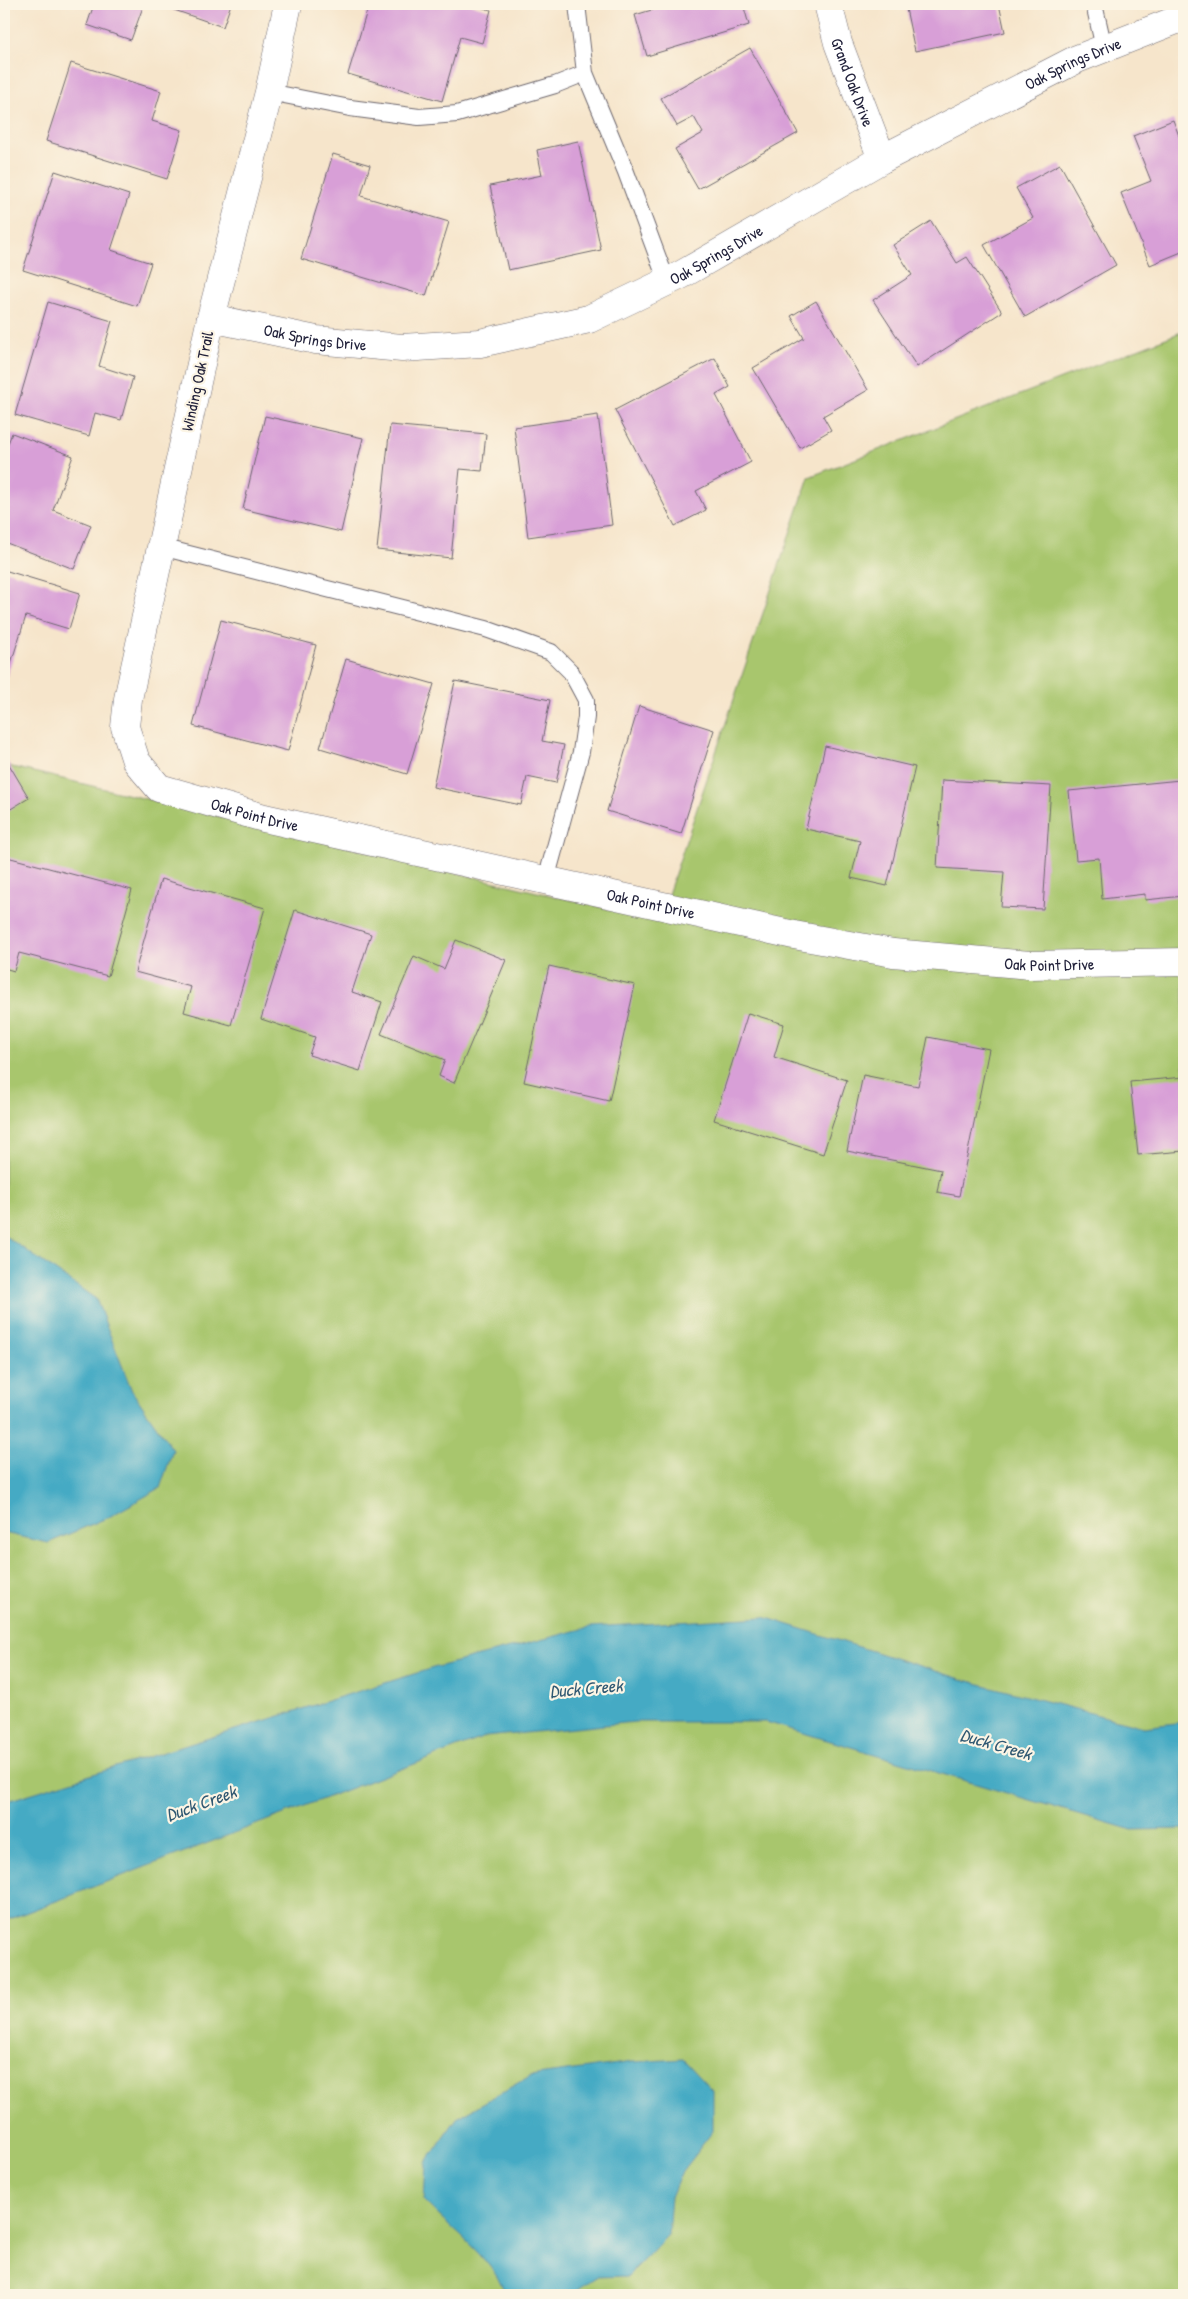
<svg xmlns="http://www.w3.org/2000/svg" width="1188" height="2299" viewBox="0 0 1188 2299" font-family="'Patrick Hand',sans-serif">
<rect width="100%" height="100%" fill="#fcf5e5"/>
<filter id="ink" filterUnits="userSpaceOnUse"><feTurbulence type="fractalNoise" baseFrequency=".02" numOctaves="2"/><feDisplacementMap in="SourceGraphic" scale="10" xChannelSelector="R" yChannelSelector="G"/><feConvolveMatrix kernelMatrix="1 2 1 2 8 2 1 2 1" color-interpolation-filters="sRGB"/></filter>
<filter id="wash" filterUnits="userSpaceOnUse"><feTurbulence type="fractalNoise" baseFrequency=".0096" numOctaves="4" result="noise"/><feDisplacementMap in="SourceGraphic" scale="20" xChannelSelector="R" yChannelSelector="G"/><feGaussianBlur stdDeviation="1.12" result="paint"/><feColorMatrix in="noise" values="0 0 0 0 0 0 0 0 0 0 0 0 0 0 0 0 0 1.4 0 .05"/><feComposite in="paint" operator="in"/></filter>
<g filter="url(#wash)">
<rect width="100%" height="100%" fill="#f6e5cb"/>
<path fill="#a8c66d" stroke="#657454" d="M1184,331v1964h-1180v-1530l655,156 150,-444z"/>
<path fill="#44aac4" stroke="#336680" d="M4,1235l92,64 36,92 41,59 -13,38 -51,29 -61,26 -44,-10z
M764,1617l197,62 183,48 40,-5v107l-52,1 -366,-108h-131l-150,15 -481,184v-119l429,-134 157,-41z
M683,2059l30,32v40l-31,40 -11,26 -3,38 -40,41 -32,1 -27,18h-62c-17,-39 -54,-64 -83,-94l2,-38 31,-45 73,-42 102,-14z"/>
<g id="blocks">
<path fill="#d89fd7" d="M94,4h50l-13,36 -44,-15z
M157,4h74l-8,23z
M369,4h100l22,6 -9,33 -22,-6 -18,64 -94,-27z
M665,4h78l6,21 -102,31 -12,-41 30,-9z
M905,4h94l6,28 -90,19z
M750,48l48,85 -100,56 -23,-40 28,-16 -9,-16 -17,9 -16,-28z
M71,63l90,28 -9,30 30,9 -15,49 -121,-38z
M1173,120l11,29v102l-34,14 -29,-72 30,-12 -18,-45z
M578,141l23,109 -93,20 -18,-84 52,-11 -5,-25z
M333,154l37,11 -9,31 88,26 -23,74 -125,-37z
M1060,164l56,101 -91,52 -41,-72 49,-27 -17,-30z
M55,171l74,24 -18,55 40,13 -14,43 -114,-36z
M931,221l26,42 10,-6 35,55 -85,55 -44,-67 39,-25 -19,-30z
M816,301l52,89 -45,26 8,14 -31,18 -47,-80 51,-30 -13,-22z
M48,302l64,19 -13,45 34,11 -12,43 -26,-7 -6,23 -74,-21z
M715,358l15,29 -14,8 35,67 -55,29 10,19 -31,16 -60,-116z
M598,415l14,110 -84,12 -14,-110z
M265,416l98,22 -22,94 -98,-23z
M390,425l96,9 -4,37 -22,-2 -9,89 -74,-8z
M12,433l61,23 -20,54 38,15 -17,44 -70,-27v-88z
M4,570l76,23 -11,36 -43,-13 -20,63h-2z
M221,620l95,25 -28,106 -95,-25z
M346,659l88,25 -27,90 -87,-26z
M455,681l95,19 -8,41 22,4 -8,38 -29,-6 -6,28 -88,-18z
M639,706l75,24 -33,104 -74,-23z
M825,746l90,21 -28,119 -36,-8 9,-37 -54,-12z
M4,756l25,42 -25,15z
M942,780l109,6 -8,123 -42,-2 3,-35 -67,-4z
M1180,780l4,43v73l-39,4v-6l-43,5 -3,-41 -23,2 -7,-69z
M7,857l125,33 -24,86 -89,-23 -5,18 -10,-3v-99z
M161,879l104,29 -34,117 -47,-13 7,-25 -56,-15z
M295,910l76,24 -19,58 30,10 -22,69 -51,-16 6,-18 -54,-18z
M456,940l50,20 -52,123 -15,-7 6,-16 -64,-26 33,-78 30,13z
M549,966l86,19 -26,116 -85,-19z
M748,1013l36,11 -10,33 73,23 -24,74 -109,-34z
M928,1037l61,12 -30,147 -22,-4 4,-22 -94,-19 16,-76 55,11z
M1184,1077v74l-46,4 -8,-73z"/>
</g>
</g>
<g filter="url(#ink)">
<use href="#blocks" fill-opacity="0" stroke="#6c666d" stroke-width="1"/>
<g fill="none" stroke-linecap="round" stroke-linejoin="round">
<defs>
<path id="service" d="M577,4l8,69 41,99 41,110
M1094,4l10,44
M269,92l81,16 69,9 38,-3 98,-29 30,-12
M161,547l325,82 65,23 20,20 15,28v17l-5,35 -35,128"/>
<g id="minor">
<path id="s1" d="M288,4l-19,88 -58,226 -83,381 -3,28 11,34 23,27 105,30 530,117 99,18 137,12 154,-3"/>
<path id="s2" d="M828,4l10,39 44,116"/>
<path id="s3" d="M211,318l105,22 86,8 78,-5 109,-24 92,-44 201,-116 195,-100 107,-42"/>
</g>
</defs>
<use href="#service" stroke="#6c666d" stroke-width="18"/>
<use href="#minor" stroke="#6c666d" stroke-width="29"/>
<use href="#service" stroke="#fff" stroke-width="16"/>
<use href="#minor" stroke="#fff" stroke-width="28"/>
</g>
</g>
<g text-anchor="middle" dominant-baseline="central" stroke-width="4.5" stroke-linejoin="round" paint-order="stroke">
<g font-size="16" fill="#22223b" stroke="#fcf5e5">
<text stroke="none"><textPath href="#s3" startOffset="931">Oak Springs Drive</textPath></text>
<text stroke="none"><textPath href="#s2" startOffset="82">Grand Oak Drive</textPath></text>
<text stroke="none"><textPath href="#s3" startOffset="526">Oak Springs Drive</textPath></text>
<text stroke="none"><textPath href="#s3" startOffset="106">Oak Springs Drive</textPath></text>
<text transform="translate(197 381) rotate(-78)">Winding Oak Trail</text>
<text stroke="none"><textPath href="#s1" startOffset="912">Oak Point Drive</textPath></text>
<text stroke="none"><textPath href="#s1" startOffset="1318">Oak Point Drive</textPath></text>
<text stroke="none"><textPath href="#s1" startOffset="1722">Oak Point Drive</textPath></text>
</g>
<g font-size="18" font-style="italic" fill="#305872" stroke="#fcf5e5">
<text transform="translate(586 1688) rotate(-5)">Duck Creek</text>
<text transform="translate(996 1744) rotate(16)">Duck Creek</text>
<text transform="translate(201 1803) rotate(-20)">Duck Creek</text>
</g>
</g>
<rect width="1188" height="2299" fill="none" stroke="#fcf5e5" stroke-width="20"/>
</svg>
